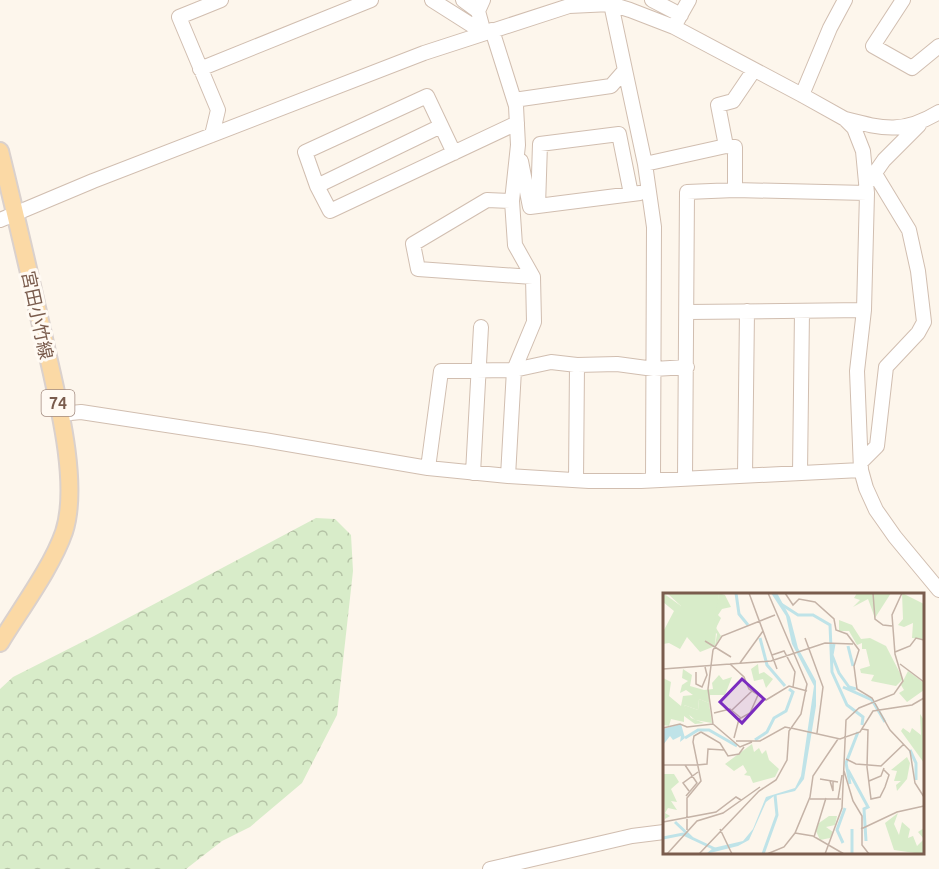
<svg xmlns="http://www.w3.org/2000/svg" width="939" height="869" viewBox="0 0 939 869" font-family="Ubuntu,'Noto Sans JP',sans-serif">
<defs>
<pattern id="forest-crowns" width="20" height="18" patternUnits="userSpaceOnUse" patternTransform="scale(1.5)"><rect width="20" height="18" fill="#d8ecc9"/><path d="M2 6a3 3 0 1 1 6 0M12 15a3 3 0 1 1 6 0" fill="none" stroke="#b4c2a5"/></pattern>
</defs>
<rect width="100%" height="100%" fill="#fdf6ec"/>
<path fill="url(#forest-crowns)" d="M316,518l19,1 16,16 2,36 -16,144 -35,68 -52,44 -28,14 -36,28h-186v-180l13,-12 81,-41z"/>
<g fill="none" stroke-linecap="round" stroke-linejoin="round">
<defs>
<path id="minor" d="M432,0l52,33
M463,0l15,11
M483,0l-5,11 6,22
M652,0l29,15
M903,0l-30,46 39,22 27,-22
M611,4l34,160 9,63 -1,253
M676,23l13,-23
M492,30l24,76 2,39 -6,56 3,44 18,32 1,45 -20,48 -6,106
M200,69l171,-69
M802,95l28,-67 15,-28
M514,100l97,-14 14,-16
M845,119c39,10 58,15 94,-7
M212,135l6,-25 -39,-93 42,-17
M454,153l-27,-57 -122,56 12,34 13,25 187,-88
M521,161l9,46 110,-14
M645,164l81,-18
M870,180l14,-20 35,-35
M317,186l124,-60
M735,190v-43l-9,-1 -8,-41 15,-4 21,-31
M512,201l-25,-1 -74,44 5,25 115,8
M538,206l2,-62 79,-10 12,60
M0,220l93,-39 331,-128 145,-47 42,-2 19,6 44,17 128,68 43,24 9,9 9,23 4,42 -3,117 -7,61 4,99 5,18 10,22 19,27 44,53
M688,312l176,-2
M60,414l21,-2 183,28 164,28 80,8 81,5h52l220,-11
M861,462l16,-16 9,-79 32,-34 6,-11 -6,-51 -9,-41 -34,-56
M428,468l13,-97 73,-1 37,-8 26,3 40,-1 37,5 33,-2
M473,473l8,-146
M800,473l2,-162
M745,475l2,-164
M685,478l2,-286 48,-2 132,3
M576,480l1,-115
M490,869l142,-33 32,-4"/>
<path id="major" d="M0,151c15,61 29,121 43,183 11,52 38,146 21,198 -12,35 -44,78 -64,111"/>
</defs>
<use href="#minor" stroke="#d1beb0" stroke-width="16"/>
<use href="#major" stroke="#dad1cd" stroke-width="20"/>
<use href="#minor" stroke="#fff" stroke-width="14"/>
<use href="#major" stroke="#fbd9a5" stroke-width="16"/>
</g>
<g text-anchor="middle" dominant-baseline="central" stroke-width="6" stroke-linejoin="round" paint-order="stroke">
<rect fill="#fffaf3" stroke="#a28b7f" stroke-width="1.5" x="41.5" y="390" width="33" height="26" rx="4.5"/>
<g font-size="16" font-weight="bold" fill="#7a5c4d">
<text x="58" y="403">74</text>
</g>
<g font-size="18" fill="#7a5c4d" stroke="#fffaf3">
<text transform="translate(38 315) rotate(78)">宮田小竹線</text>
</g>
</g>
<g transform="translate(663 593)">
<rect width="261" height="261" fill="#fdf6ec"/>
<path d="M4,0h52l-4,53 -15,6 -13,-15 -7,12 -11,-6 -6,1v-12l18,-26zM36,106l10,4 3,20 -17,-3 -8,-7 -3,-8 14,5z" fill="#d8ecc9"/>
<path d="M0,0l18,13 -1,7 -17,19 11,-21 -11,-9zM56,0l6,2 6,12 -9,2 -4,6 3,3 -5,10 5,8 -6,10 2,-12 -4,-4zM194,0h34l-16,25 -7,-19 -15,8 7,-7 -6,-2zM239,0l22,11v35l-12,-1 1,-15 -9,4 -6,-2 5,-6zM176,27l13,5 9,14 9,-1 16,8 17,33 -7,7 -25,-5 3,-6 -13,-2 -1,-4 10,-3 -4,-17h-4v-6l-5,2 -8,-14h-10zM95,71l1,10 5,-2 9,7 -7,9 -3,-9 -9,2 -3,-12zM20,76l9,6 -2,11 14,4 9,-1 -1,-6 7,-8 4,5 9,-3 -7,18h-15l-1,8 -10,-4 -1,11 -14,-5 7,13 13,5 -9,1 -11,-8v6l-13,-3 -2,7 -6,-1v-47l8,4 -2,14 12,10 2,-10 10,-1 -7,-5 -6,3 2,-8 6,-4 -6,-3zM245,78l16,12v7l-17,12 -8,-9 5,-3 -3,-5zM257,121l4,6v43l-23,-32 2,-3 7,5 2,-5 9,7zM89,151l2,8 5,-4 3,6 4,-4 3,10 10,9 -4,8 -22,6 -3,-7 -6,-1 3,-3 -4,-7 -9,6 -9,-7zM244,164l3,6 -3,16 -10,12 -1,-6 5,-4h-7l3,-10 -6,-1zM0,181h11l5,8 -8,7 6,13 -6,-1 6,9 -9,-2 -3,5 5,3 -5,3zM235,220l-4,11 5,11 3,-13 8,7 -2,9 5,-2 4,10 7,-7 -6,-7 6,-4v24l-2,2 -28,-4 -9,-27zM166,223h8l-2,9 -9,2 7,5 -3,6 -10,2 -4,-9 3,-8z" fill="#d8ecc9"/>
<path d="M108,0h6l13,24 8,31 18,33v25l-12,73 -9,12 -21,5 -8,6 -17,38 -11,6 -32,8 7,-6 30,-7 10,-12 13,-32 29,-9 6,-12 13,-90 -22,-42 -6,-28zM18,131l4,14 -5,4 1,-6 -8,4 -3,-4 -7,9v-16z" fill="#bfe3e8"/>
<path fill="none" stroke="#bfe3e8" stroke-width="3" d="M73,0l3,21 9,11M118,11l17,11h15l17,10 2,47 15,33 16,12 -1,8M97,45l7,27 18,21M171,51l-2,11 7,18 10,14 7,2M185,53l5,20M180,94l29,13 13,22M22,145l13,-8h11l28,16M92,147l12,-8 7,-14 12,-7 7,-19 -4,-3M247,157l6,13v17M185,177l20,37 -4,2 2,32M187,191l-4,-21 12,-31M12,229l18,17M189,236v25M0,245l20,-4 32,15M180,250l-6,-13 8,-22M100,261l14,-39 -2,-20"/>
<path fill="none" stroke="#c5b3a7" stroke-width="1.5" d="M86,0l28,76M122,0l8,12 6,-6 16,3 19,17 2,11 11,4 12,16 -5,16 3,23 15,9 18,32 20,21 5,32 9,14M210,0l2,26 8,6 9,1M142,45l18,49 -6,46M42,48l26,16M232,59l15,-6 6,-8 8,2M109,62l12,-4 11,21 -2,15M77,70l23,-32M67,71l41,-3 54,-18 28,1M237,71l24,18M0,76l67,-5 14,13 5,12 17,11 23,-14 18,5M33,79v12l6,3 5,-12 -2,-8M69,117l20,-19M51,120l16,-4 11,9M50,131l-5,-35 5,-39 9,-14 53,-21M0,135l17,-4 7,3 26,-3 27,23 12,-5M128,135l49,11 20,-7 13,-21 39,-6 12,-7M199,136l6,1 -1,37 4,32 9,-2 5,-10 4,-12 -5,-5M38,139l19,11 8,13 11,-2 5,-7M71,145l5,-19 11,-6 8,-18M73,148h24l25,-14 5,1M183,166l10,5 25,2 23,-22M0,172h34M22,172l12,18 -11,13M34,172l10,-1 1,-15 16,1M181,178l9,30 9,15v29l7,9M157,186l18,3M167,188l3,10v-9M206,188l12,-5 3,-8M26,198l-6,-8 15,-11M147,206h31M175,206l4,-24M0,229l53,-10 20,-15 5,3M57,236l12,25M198,236l36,-17 27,-6M24,237v-32l14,-17 -8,-39 1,-6 7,-4M132,240l18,3 31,18M151,244l12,-39M4,261l30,-33 26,-8 37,-26M36,261l60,-63 17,-11 11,-20 2,-29 12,-17 6,-30 -39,-91M104,261l17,-7 11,-14 15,-36 3,-21 25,-37M162,261l17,-46 4,-88 13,-12 35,-14 9,-13 -8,-27 -3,-39 10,-22"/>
<path fill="#7b2cbf" fill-opacity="0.15" stroke="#7b2cbf" stroke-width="3" d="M79,86l22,20 -22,24 -22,-21z"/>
<rect width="261" height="261" fill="none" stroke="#7a5c4d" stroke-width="3"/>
</g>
</svg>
